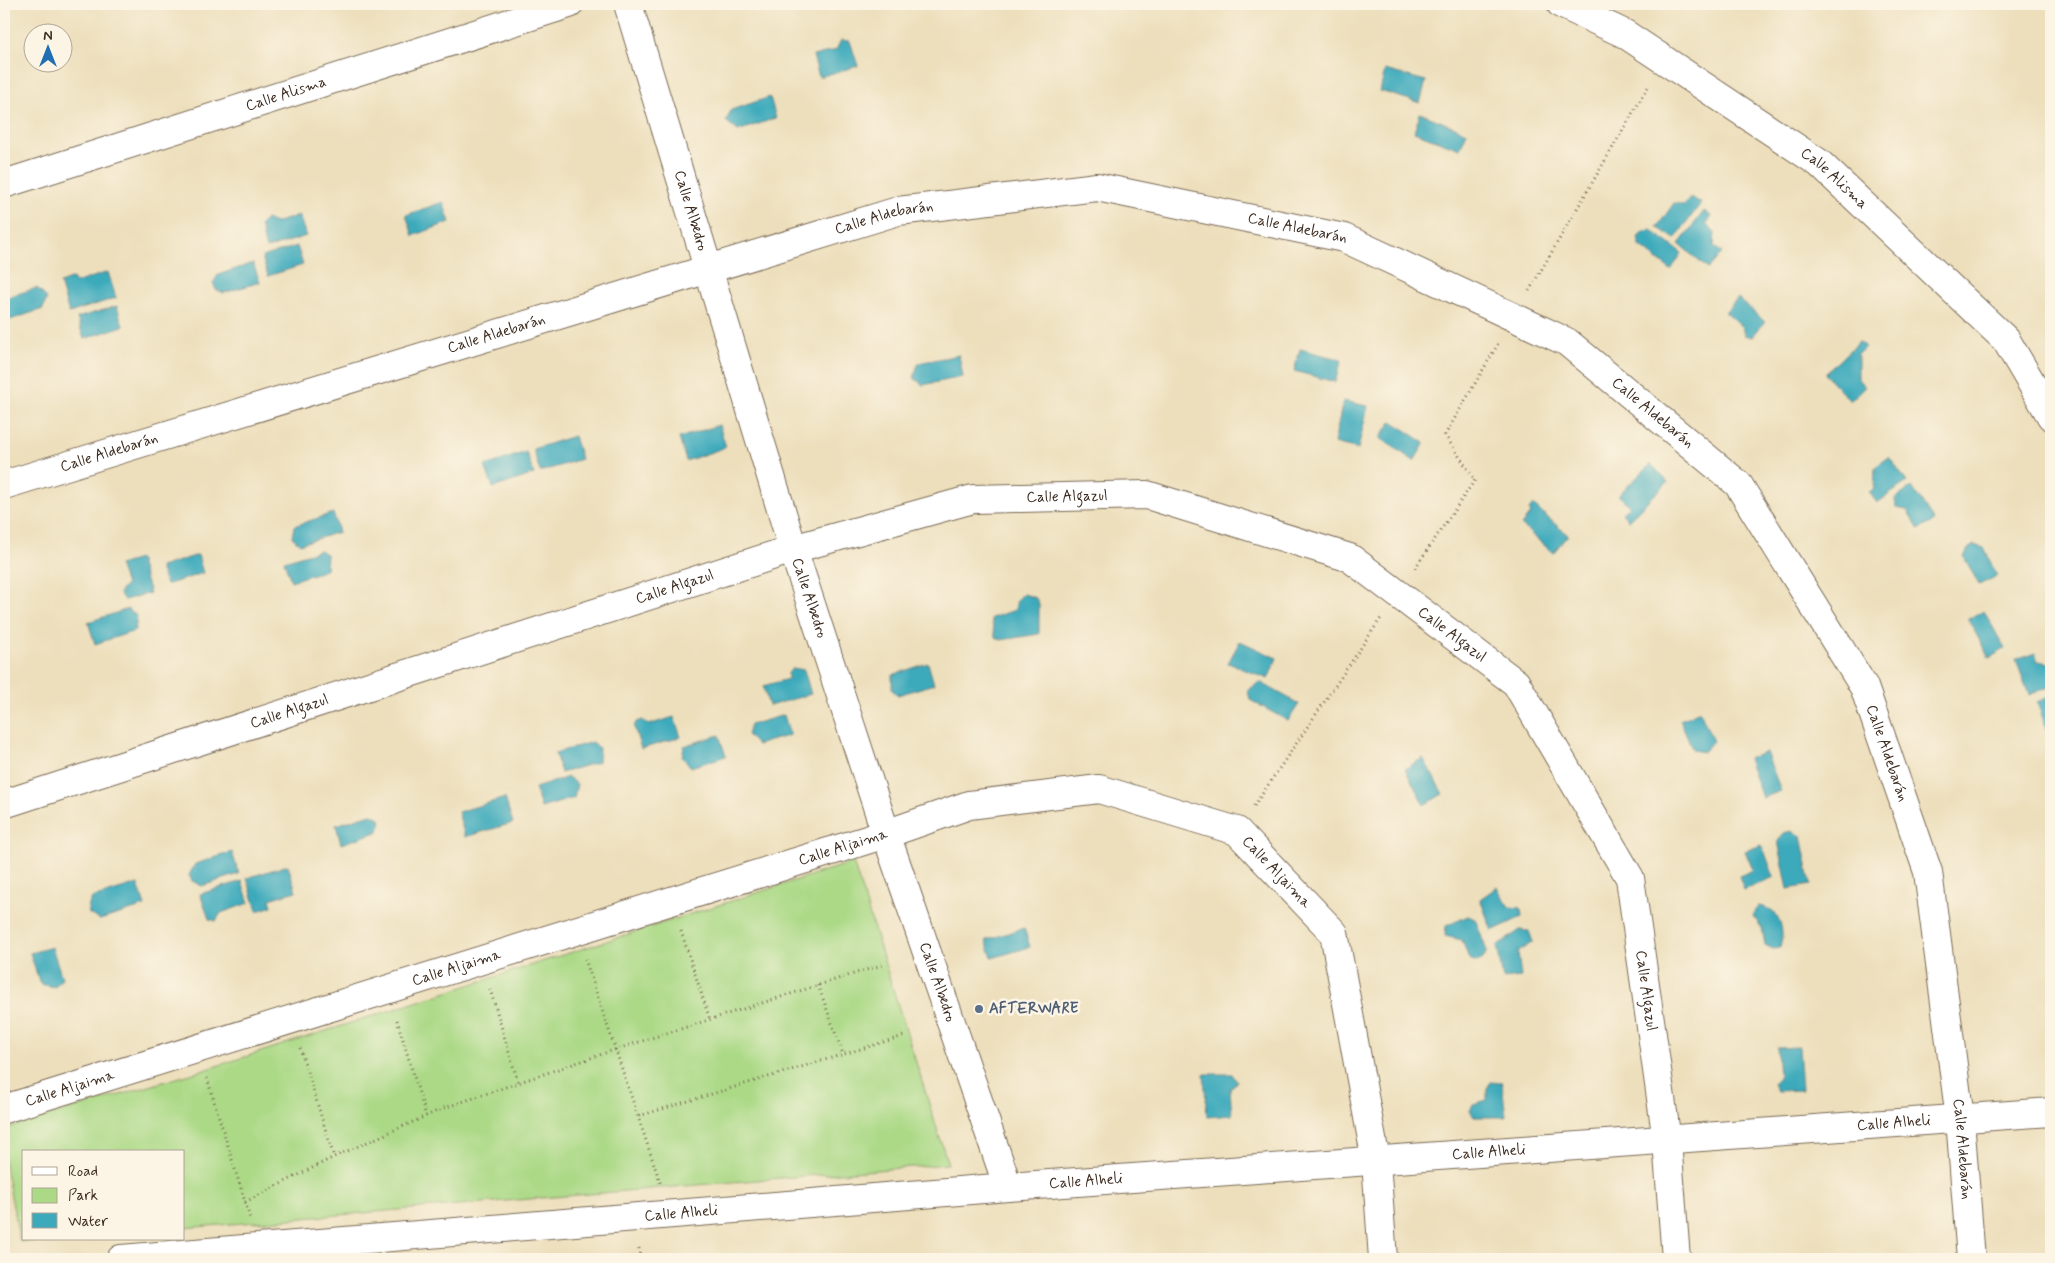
<svg xmlns="http://www.w3.org/2000/svg" width="2055" height="1263" viewBox="0 0 2055 1263" font-family="Mynerve,sans-serif">
<rect width="100%" height="100%" fill="#fcf5e5"/>
<filter id="ink" filterUnits="userSpaceOnUse"><feTurbulence type="fractalNoise" baseFrequency=".02" numOctaves="2"/><feDisplacementMap in="SourceGraphic" scale="10" xChannelSelector="R" yChannelSelector="G"/><feConvolveMatrix kernelMatrix="1 2 1 2 8 2 1 2 1" color-interpolation-filters="sRGB"/></filter>
<filter id="wash" filterUnits="userSpaceOnUse"><feTurbulence type="fractalNoise" baseFrequency=".0096" numOctaves="4" result="noise"/><feDisplacementMap in="SourceGraphic" scale="20" xChannelSelector="R" yChannelSelector="G"/><feGaussianBlur stdDeviation="1.12" result="paint"/><feColorMatrix in="noise" values="0 0 0 0 0 0 0 0 0 0 0 0 0 0 0 0 0 1.4 0 .05"/><feComposite in="paint" operator="in"/></filter>
<g filter="url(#wash)">
<rect width="100%" height="100%" fill="#eddfbc"/>
<path fill="#abd986" stroke="#738252" d="M853,862l95,302 -764,64v-76h-160v87h30l-34,3 -16,-81v-32l200,-59z"/>
<path fill="#3daabc" stroke="#3c6a6d" d="M841,40l9,1 8,25 -39,11 -6,-21 23,-6z
M1385,70l41,11 -6,22 -40,-12z
M770,97l6,21 -38,13 -12,-10 5,-11z
M1420,113l47,19 -7,17 -46,-17z
M1691,197l10,6 -26,36 -18,-12 17,-24 10,2z
M443,202l7,20 -37,14 -7,-21z
M1704,211l7,5 -5,8 9,9 -1,13 8,7 -14,16 -29,-25z
M299,215l7,21 -40,13 -6,-24 6,-6 9,4z
M1651,230l31,23 -11,17 -31,-24 -2,-8 5,-7z
M297,246l6,19 -35,11 -6,-19z
M253,263l7,19 -36,11 -8,-3 -3,-7 5,-8z
M108,272l8,26 -47,15 -9,-30 13,-5 2,5z
M37,288l10,10 -4,11 -39,13v-24z
M1738,298l27,24 -13,15 -8,-2 -2,-8 -17,-15z
M117,306l6,20 -39,13 -7,-21z
M1859,341l6,6 -7,7v25l7,8 -15,14 -25,-27z
M1300,349l42,11 -7,22 -41,-11z
M959,355l4,22 -40,8 -9,-7 4,-15z
M1343,401l25,5 -10,43 -24,-6z
M1392,421l33,22 -11,18 -34,-23z
M719,425l7,22 -40,14 -7,-23z
M574,436l7,23 -41,13 -7,-23z
M526,452l8,22 -41,14 -8,-22z
M1889,457l18,25 -30,21 -8,-11 5,-3 1,-22z
M1651,464l17,18 -40,38 -6,-7 7,-7 -11,-11z
M1912,487l22,34 -15,9 -12,-20 -11,-2 -1,-9z
M1533,505l35,30 -15,18 -32,-28 10,-12 -2,-3z
M333,513l6,19 -39,12 -8,-7 2,-11z
M1974,545l10,3 13,28 -18,9 -15,-28 4,-8z
M320,550l7,5 -1,15 -35,11 -7,-20z
M198,555l5,18 -37,12 -6,-18z
M139,559l11,34 -26,7 -5,-7 7,-8 -7,-20z
M1024,594l12,4 3,7v29l-38,6 -6,-3 -4,-19 24,-8 2,-11z
M128,609l9,7 -2,15 -40,13 -7,-22z
M1984,611l21,38 -16,9 -21,-39z
M1240,641l37,17 -9,21 -40,-16z
M2035,653l3,8 13,2v23l-22,9 -13,-35z
M928,663l6,21 -36,11 -6,-5v-15z
M793,668l11,2 7,24 -42,12 -6,-20 25,-7v-6z
M1260,682l39,22 -11,17 -38,-21 -2,-10z
M2051,696v33l-4,1 -10,-28z
M1700,711l13,30 -10,11 -10,-2 -13,-30z
M784,715l6,20 -33,10 -10,-10 3,-10z
M674,717l7,20 -40,12 -7,-22 2,-5 7,-2 5,5z
M719,735l7,21 -35,11 -9,-11 2,-10z
M592,742l7,6 -1,14 -37,11 -6,-20z
M1766,752l15,39 -19,7 -14,-39z
M1423,758l20,36 -19,11 -19,-36z
M568,777l9,7 -3,14 -33,10 -6,-20z
M505,798l8,25 -48,14 -7,-25z
M371,814l9,4 1,7 -4,7 -36,12 -5,-19z
M1791,831l10,5 10,49 -23,4 -10,-48 6,-8z
M1762,845l12,32 -30,13 -5,-14 14,-6 -8,-19z
M232,852l7,22 -37,12 -10,-5 -3,-6 6,-11z
M288,865l8,26 -26,8 2,7 -15,5 -10,-33z
M242,881l7,22 -28,10 -5,8 -7,-2 -9,-25z
M138,884l7,22 -45,14 -11,-6 -1,-7 4,-9z
M1497,887l12,20 12,1 1,9 -30,14 -12,-32z
M1758,906c21,2 28,23 22,41l-7,2 -8,-4 -3,-17 -9,-12z
M1468,916l7,3 12,32 -4,8 -6,3 -8,-3 -7,-19 -17,-4 1,-10z
M1024,928l6,19 -38,11 -6,-18z
M1520,930l9,1 4,11 -15,10 3,25 -18,2 -6,-33z
M52,947l10,31 -7,9 -15,-3 -10,-31z
M1799,1047l3,43 -25,1 -4,-7 6,-7 -2,-29z
M1204,1074h28l5,7 -7,8 2,26 -25,2z
M1491,1082l11,1 4,34h-32l-4,-6 3,-7 14,-4v-12z"/>
</g>
<g filter="url(#ink)">
<g fill="none" stroke-linecap="round" stroke-linejoin="round">
<defs>
<g id="street">
<path id="s1" d="M628,4l165,545 93,285 122,353"/>
<path id="s2" d="M1561,4l64,30 194,129 187,177 45,76"/>
<path id="s3" d="M4,184l565,-180"/>
<path id="s4" d="M4,485l894,-274 199,-24 247,51 223,104 171,142 126,203 64,185 32,247 11,140"/>
<path id="s5" d="M4,804l789,-255 180,-50 174,-4 203,63 166,125 114,195 37,263 9,118"/>
<path id="s6" d="M4,1109l882,-275 83,-29 130,-16 138,42 97,102 42,228 7,98"/>
<path id="s7" d="M121,1259l887,-72 1043,-75"/>
</g>
</defs>
<use href="#street" stroke="#796955" stroke-width="30"/>
<path stroke="#796955" stroke-width="3" stroke-dasharray="1 4" stroke-linecap="butt" d="M1529,291l119,-204
M1415,568l60,-88 -30,-45 53,-91
M1254,806l127,-188
M681,931l29,89
M585,959l76,226
M818,985l25,69
M490,989l28,93
M397,1020l29,96
M300,1048l34,109
M207,1078l43,140
M639,1116l268,-81
M245,1202l89,-45 110,-49 173,-59 268,-85
M639,1248l1,11"/>
<use href="#street" stroke="#fff" stroke-width="28"/>
</g>
</g>
<circle fill="#5c6f8a" stroke="#fcf5e5" stroke-width="2" cx="979" cy="1009" r="5"/>
<g text-anchor="middle" dominant-baseline="central" stroke-width="5" stroke-linejoin="round" paint-order="stroke">
<g font-size="15" fill="#3b2a1e" stroke="#fcf5e5">
<text stroke="none"><textPath href="#s3" startOffset="296">Calle Alisma</textPath></text>
<text stroke="none"><textPath href="#s2" startOffset="325">Calle Alisma</textPath></text>
<text stroke="none"><textPath href="#s1" startOffset="216">Calle Albedro</textPath></text>
<text stroke="none"><textPath href="#s4" startOffset="920">Calle Aldebarán</textPath></text>
<text stroke="none"><textPath href="#s4" startOffset="1340">Calle Aldebarán</textPath></text>
<text stroke="none"><textPath href="#s4" startOffset="515">Calle Aldebarán</textPath></text>
<text stroke="none"><textPath href="#s4" startOffset="1745">Calle Aldebarán</textPath></text>
<text stroke="none"><textPath href="#s4" startOffset="110">Calle Aldebarán</textPath></text>
<text stroke="none"><textPath href="#s5" startOffset="1110">Calle Algazul</textPath></text>
<text stroke="none"><textPath href="#s5" startOffset="705">Calle Algazul</textPath></text>
<text stroke="none"><textPath href="#s1" startOffset="621">Calle Albedro</textPath></text>
<text stroke="none"><textPath href="#s5" startOffset="1530">Calle Algazul</textPath></text>
<text stroke="none"><textPath href="#s5" startOffset="300">Calle Algazul</textPath></text>
<text stroke="none"><textPath href="#s4" startOffset="2165">Calle Aldebarán</textPath></text>
<text stroke="none"><textPath href="#s6" startOffset="879">Calle Aljaima</textPath></text>
<text stroke="none"><textPath href="#s6" startOffset="1344">Calle Aljaima</textPath></text>
<text stroke="none"><textPath href="#s6" startOffset="474">Calle Aljaima</textPath></text>
<text stroke="none"><textPath href="#s1" startOffset="1026">Calle Albedro</textPath></text>
<text stroke="none"><textPath href="#s5" startOffset="1950">Calle Algazul</textPath></text>
<text stroke="none"><textPath href="#s6" startOffset="69">Calle Aljaima</textPath></text>
<text stroke="none"><textPath href="#s7" startOffset="1778">Calle Alheli</textPath></text>
<text stroke="none"><textPath href="#s4" startOffset="2570">Calle Aldebarán</textPath></text>
<text stroke="none"><textPath href="#s7" startOffset="1372">Calle Alheli</textPath></text>
<text stroke="none"><textPath href="#s7" startOffset="968">Calle Alheli</textPath></text>
<text stroke="none"><textPath href="#s7" startOffset="562">Calle Alheli</textPath></text>
</g>
<g font-size="15" font-weight="bold" fill="#4e5e75" stroke="#fcf5e5" text-anchor="start">
<text x="989" y="1009">AFTERWARE</text>
</g>
</g>
<rect width="2055" height="1263" fill="none" stroke="#fcf5e5" stroke-width="20"/>
<rect x="22" y="1150" width="162" height="90" fill="#fcf5e5" stroke="#afa495"/>
<rect x="32" y="1167" width="25" height="8" fill="#ffffff" stroke="#afa495"/>
<text x="68" y="1176" font-size="15" fill="#3b2a1e">Road</text>
<rect x="32" y="1188" width="25" height="15" fill="#abd986" stroke="#afa495"/>
<text x="68" y="1200" font-size="15" fill="#3b2a1e">Park</text>
<rect x="32" y="1213" width="25" height="15" fill="#3daabc" stroke="#afa495"/>
<text x="68" y="1226" font-size="15" fill="#3b2a1e">Water</text>
<g transform="translate(48 48)"><circle r="24" fill="#fcf5e5" stroke="#afa495"/>
<path d="M0-4L9 19L0 12L-9 19Z" fill="#1f6fb2"/>
<text y="-8" font-size="14" font-weight="bold" text-anchor="middle" fill="#3b2a1e">N</text>
</g>
</svg>
